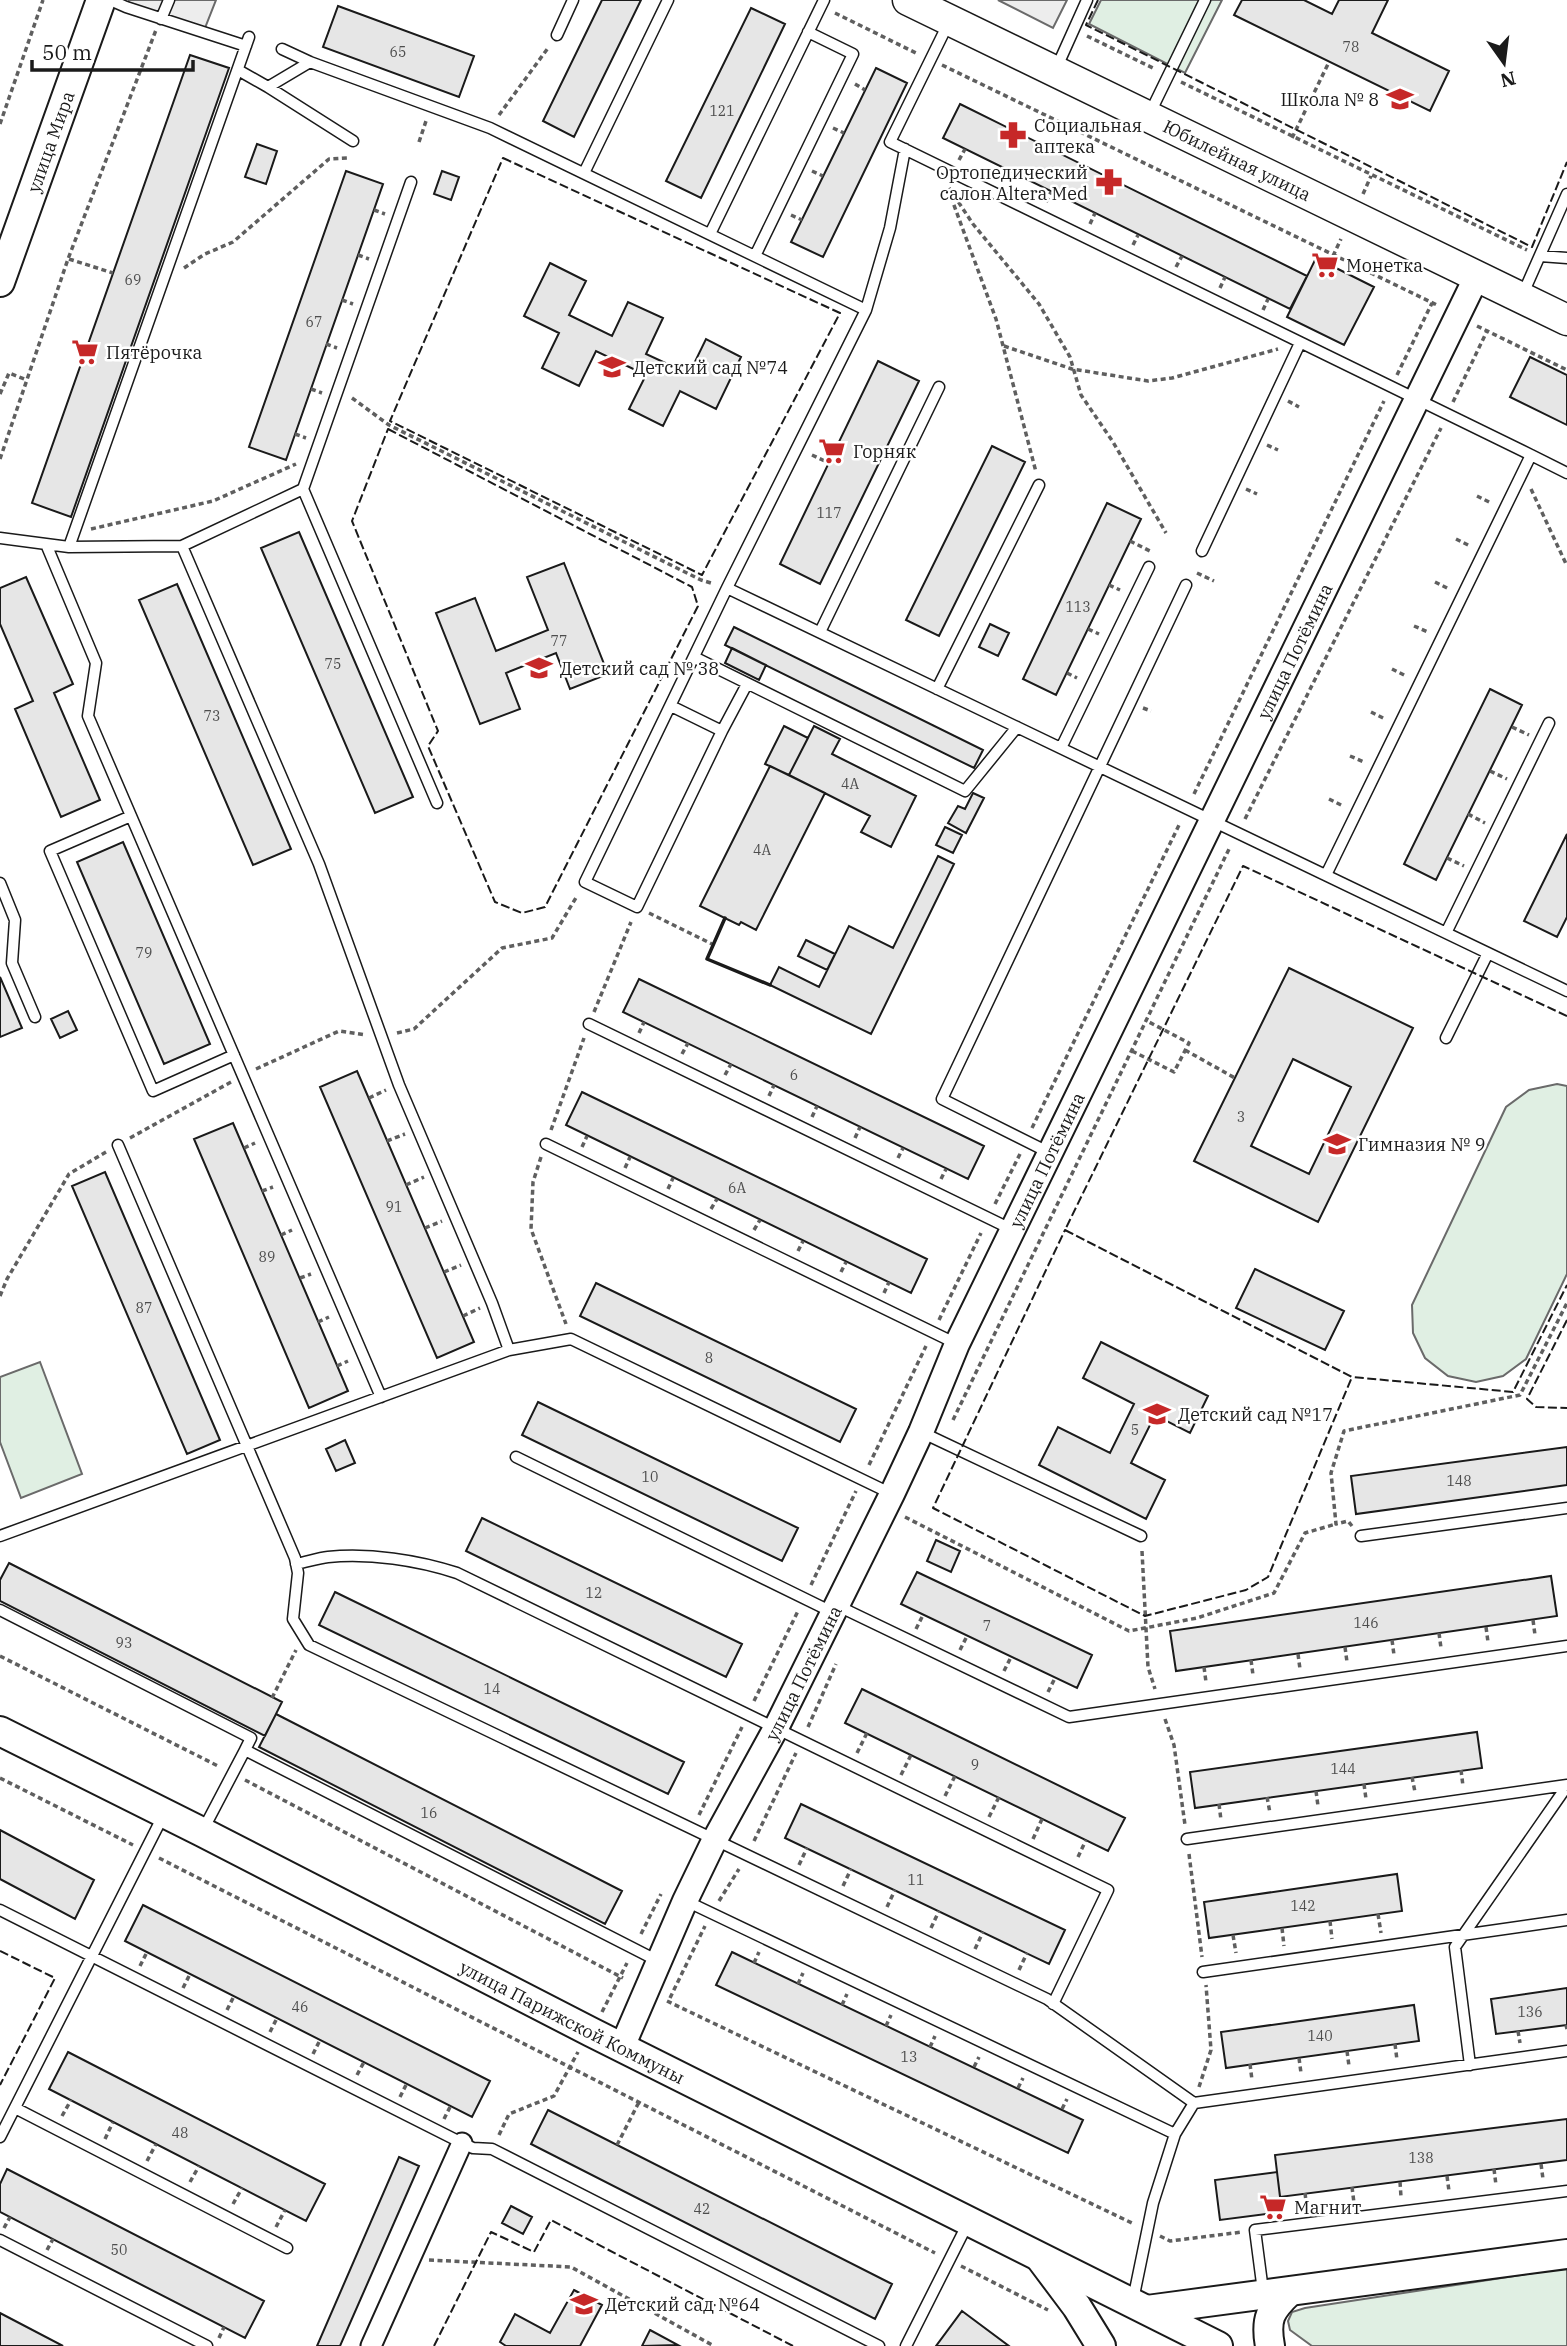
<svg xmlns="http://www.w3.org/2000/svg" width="1567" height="2346" viewBox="0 0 1567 2346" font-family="'IBM Plex Serif',serif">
<rect width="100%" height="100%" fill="#fff"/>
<path fill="#e0efe3" stroke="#6a6a6a" stroke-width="2" d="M1101,0h121l-37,73 -96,-49z
M1557,1084l10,2v188l-41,85 -23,17 -27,6 -28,-6 -23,-18 -12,-25 -1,-28 94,-198 23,-17z
M40,1362l42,112 -61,24 -21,-56v-65z
M1567,2268v78h-255l-22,-16 -2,-9 4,-9 13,-4z"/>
<path fill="#ededed" stroke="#6a6a6a" stroke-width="2" d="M129,0h87l-13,33 -77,-26z
M998,0h69l-14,28z"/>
<path fill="#e6e6e6" stroke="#1a1a1a" stroke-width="2" fill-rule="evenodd" d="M602,0h39l-67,137 -31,-16z
M1242,0h62l28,14 7,-14h49l-16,33 77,38 -19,40 -196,-96z
M338,6l136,50 -15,41 -136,-50z
M751,8l34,16 -84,174 -35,-17z
M190,55l39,13 -158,449 -39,-14z
M876,68l31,15 -84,174 -32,-15z
M960,104l347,172 -17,33 -347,-171z
M257,144l20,7 -11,33 -21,-7z
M346,171l37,13 -97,276 -37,-13z
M442,171l17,6 -8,23 -17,-6z
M1316,258l58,29 -30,58 -57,-28z
M550,263l36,18 -17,34 43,21 16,-34 35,16 -17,36 43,20 17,-35 35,18 -25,52 -36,-18 -17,35 -34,-17 17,-34 -50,-24 -17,35 -37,-18 17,-35 -35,-17z
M1530,357l37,18v50l-57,-28z
M878,361l41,20 -99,203 -40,-20z
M992,446l33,16 -86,174 -33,-16z
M1107,503l34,16 -85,176 -33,-16z
M299,532l114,265 -38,16 -114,-265z
M564,563l44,111 -38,15 -14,-36 -50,20 14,36 -40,15 -44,-111 39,-15 21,53 52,-21 -21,-53z
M26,577l47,107 -19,9 46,107 -39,17 -46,-108 18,-8 -33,-77v-36z
M177,584l114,265 -38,16 -114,-265z
M990,624l19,9 -11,23 -19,-9z
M734,627l249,123 -9,18 -249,-123z
M732,648l34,17 -7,15 -34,-17z
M1490,689l32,16 -86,175 -32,-16z
M784,726l24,12 -19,37 -24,-11z
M814,726l26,13 -8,15 84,42 -25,51 -30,-15 9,-16 -81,-41z
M770,766l55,27 -69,137 -15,-8 -2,3 -39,-19z
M973,793l11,5 -18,35 -18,-10 10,-17 7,3z
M945,827l17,8 -9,18 -17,-8z
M1567,834v83l-10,20 -33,-16z
M123,842l87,202 -46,20 -87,-202z
M938,856l16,8 -83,170 -101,-49 9,-18 40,20 30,-61 44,22z
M806,940l29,14 -8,16 -29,-14z
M1289,968l124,60 -95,194 -124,-61zM1293,1059l58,28 -42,87 -58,-28z
M0,977l22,51 -22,9z
M639,979l345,167 -16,33 -345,-167z
M68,1011l9,19 -17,8 -9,-19z
M357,1071l117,271 -37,16 -117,-271z
M582,1092l345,167 -16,34 -345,-168z
M233,1123l115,268 -39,17 -115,-269z
M105,1172l115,268 -33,14 -115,-268z
M1255,1269l89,42 -19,39 -89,-42z
M596,1283l260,126 -16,33 -260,-126z
M1101,1342l107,54 -18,37 -35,-18 -24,48 34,17 -19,39 -107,-54 19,-38 52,26 24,-49 -51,-26z
M538,1402l260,126 -16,33 -260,-126z
M345,1440l10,23 -19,8 -10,-22z
M1567,1447v38l-211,29 -5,-38z
M482,1518l260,126 -16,33 -260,-126z
M936,1540l24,11 -9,21 -24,-11z
M9,1563l273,139 -17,34 -265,-135v-21z
M917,1572l175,83 -15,33 -176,-84z
M1551,1576l6,40 -381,55 -6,-40z
M335,1592l349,170 -16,32 -349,-169z
M862,1689l263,129 -17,33 -263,-128z
M276,1714l346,177 -17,33 -346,-177z
M1477,1732l5,36 -287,40 -5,-36z
M801,1804l264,126 -16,34 -264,-126z
M0,1830l94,50 -19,39 -75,-40z
M1397,1874l5,37 -193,27 -5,-36z
M143,1905l347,176 -18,36 -347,-176z
M732,1952l351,168 -15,33 -352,-168z
M1567,1988v37l-71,9 -5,-35z
M1414,2005l5,36 -193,27 -5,-36z
M68,2052l257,132 -19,37 -257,-132z
M548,2110l344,174 -17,35 -344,-175z
M1567,2119v41l-287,37 -5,-42z
M399,2157l20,9 -79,180h-23z
M7,2169l257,132 -19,37 -245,-126v-28z
M1277,2172l5,40 -62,8 -5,-40z
M511,2206l21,11 -9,17 -21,-11z
M574,2290l28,15 -22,41h-74l-6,-4 15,-28 35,19z
M962,2311l47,35h-73z
M0,2313l63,33h-63z
M650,2330l28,15 -36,1z"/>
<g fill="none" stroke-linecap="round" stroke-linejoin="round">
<defs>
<path id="service" d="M110,0l16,7 120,39
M161,19l8,-19
M948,24l-58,118 641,313 -205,420
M557,35l16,-35
M282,49l28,13 180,66 376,182
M1056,69l31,-69
M238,70l30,17 85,54
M268,87l42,-25
M1150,113l55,-113
M584,173l84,-173
M710,234l114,-234
M755,256l98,-202 -45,-22
M1540,256l27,2
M1522,296l45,-102
M1531,455l36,18
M303,489l134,314
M0,538l69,9 113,-1 121,-57 108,-307
M46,544l50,119 -8,53 293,681
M182,546l137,318 80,221 93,218 17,47
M69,547l180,-510
M1202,551l98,-208
M727,588l840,403
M820,632l119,-245
M694,657l271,134 52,-64
M937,689l102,-204
M671,706l51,25 25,-47
M722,731l-85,176 -52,-25 142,-294 139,-278 24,-82 15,-79
M1061,748l88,-181
M131,816l-81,35 103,240 81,-36
M0,883l15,37 -3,43 23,54
M1446,933l103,-210
M589,1024l424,206
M1446,1038l42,-85
M546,1144l411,200
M118,1145l177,413 3,15 -5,46 16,26 738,354 147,104 -19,31
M1050,1153l-108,-54 244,-514
M921,1432l220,104
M516,1457l316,155
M0,1536l509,-186 62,-11 321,155
M1361,1536l206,-28
M296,1564c11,-2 22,-6 32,-7 42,-4 89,3 129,16l651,317 -55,114
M838,1606l231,111 498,-71
M0,1610l251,128 -6,12 415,212
M203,1830l42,-80
M1187,1839l380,-54
M686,1901l489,233 -22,69 -20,97
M0,1910l462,233 11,5 19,1 387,197
M1203,1972l364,-52
M1470,2065l-15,-118 112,-161
M1194,2103l373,-52
M15,2108l272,140
M0,2137l163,-321
M0,2240l207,106
M1263,2291l-8,-61 312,-39
M906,2346l61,-121"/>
<path id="minor" d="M371,2346l91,-203"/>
<g id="tertiary">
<path id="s1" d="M622,2047l63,-146 29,-60 62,-113 116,-234 29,-62 36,-88 520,-1068"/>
</g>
<g id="secondary">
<path id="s2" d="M0,282l101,-282"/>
<path id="s3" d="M0,1731l202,101 389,200 627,314"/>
<path d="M1041,2259l36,48 24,39"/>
<path d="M1147,2310l420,-56"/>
<path d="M1270,2346c-5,-27 0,-36 19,-54"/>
</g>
<g id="primary">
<path id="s4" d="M908,0l659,320"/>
</g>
</defs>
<use href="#service" stroke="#1a1a1a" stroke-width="13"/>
<use href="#minor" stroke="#1a1a1a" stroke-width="23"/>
<use href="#tertiary" stroke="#1a1a1a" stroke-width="28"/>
<use href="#secondary" stroke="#1a1a1a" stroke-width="32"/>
<use href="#primary" stroke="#1a1a1a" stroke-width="33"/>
<path stroke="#5f5f5f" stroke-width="3.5" stroke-dasharray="5 3.5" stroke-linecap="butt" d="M835,13l81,40
M1087,36l68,33
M942,65l497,241
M1181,82l346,168
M855,84l10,6
M499,115l49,-67
M0,124l43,-124
M833,128l11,5
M1292,138l37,-76
M419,142l7,-21
M959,160l6,-11
M812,171l11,5
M1003,181l5,-11
M949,188l24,36 66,80 31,53 11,38 32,47 53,91
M948,189l48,130 40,153
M1363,194l8,-18
M1046,202l5,-10
M374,210l11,4
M791,215l11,5
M1090,224l5,-11
M1133,245l5,-10
M358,255l11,4
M1333,256l8,-17
M69,259l44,14
M1176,267l6,-11
M184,268l21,-14 28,-12 96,-83 18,-1
M1220,288l5,-11
M342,300l11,4
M1263,310l5,-11
M1477,326l90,44
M326,344l11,4
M1004,346l68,23 76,12 24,-3 106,-29
M1397,375l35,-72
M311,389l11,4
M0,394l9,-21 18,7
M352,398l37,27 312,155 10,3
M1288,401l11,6
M1453,402l34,-71
M295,434l11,4
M1267,445l11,5
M812,455l17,8
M0,459l68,-200 88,-229
M1246,489l11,5
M1531,489l36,77
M1477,496l14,7
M91,529l122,-28 83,-37
M1456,539l14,7
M1130,541l20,10
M1197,573l17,8
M1435,582l14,7
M1109,585l11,5
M1414,626l14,6
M1088,629l11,5
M1392,669l14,7
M1067,673l10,5
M1143,708l8,3
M1371,712l14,7
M1512,727l17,8
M1350,756l14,6
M1490,771l17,8
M1194,794l190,-393
M1329,799l14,7
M1468,814l17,9
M1245,819l196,-391
M1447,858l17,8
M649,913l63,31
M594,1012l37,-90
M397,1033l17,-4 88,-81 50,-10 25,-42
M639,1033l5,-11
M1185,1050l50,28
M1132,1051l42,21 15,-29 -42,-22
M682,1054l6,-11
M256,1069l83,-38 27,4
M725,1075l6,-11
M769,1096l5,-11
M369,1098l17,-8
M812,1117l5,-11
M1032,1128l148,-305
M551,1130l33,-92
M130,1138l101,-56
M855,1138l5,-11
M387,1141l18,-7
M582,1147l5,-11
M244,1148l11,-5
M541,1157l-8,25 -2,47 35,95
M898,1158l5,-10
M625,1168l5,-11
M941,1179l5,-10
M406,1185l18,-8
M668,1189l5,-11
M262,1191l11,-4
M995,1204l25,-50
M711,1209l6,-10
M425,1228l17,-7
M754,1230l6,-10
M281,1235l11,-5
M798,1251l5,-10
M444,1272l17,-7
M841,1272l5,-10
M300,1278l11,-4
M884,1293l5,-11
M0,1296l7,-17 62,-105 37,-22
M463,1316l17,-8
M939,1320l42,-87
M318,1322l11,-5
M337,1366l11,-5
M953,1420l277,-573
M869,1465l57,-119
M905,1517l224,114 68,-13 77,-25 31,-60 31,-9
M1352,1526l-4,-5 -12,3 -5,-51 13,-42 176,-36 47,-92
M1142,1551l6,116 7,22
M811,1585l45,-94
M1533,1620l2,15
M1486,1627l2,15
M916,1629l7,-14
M1439,1633l2,15
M1392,1640l2,15
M1345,1647l2,15
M960,1650l7,-14
M1298,1654l2,15
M0,1656l220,111
M1251,1660l2,15
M1204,1667l2,15
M1004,1671l7,-14
M1048,1692l7,-14
M272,1698l24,-48
M754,1701l44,-90
M1165,1719l9,26 11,80
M808,1727l28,-63
M857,1753l10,-20
M1461,1770l2,16
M901,1775l10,-20
M1412,1777l3,15
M0,1778l133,67
M245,1780l378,198
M1364,1784l2,15
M1316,1791l2,15
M945,1796l10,-20
M1267,1797l3,16
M1219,1804l2,16
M699,1815l43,-88
M989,1817l10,-20
M1033,1839l9,-20
M754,1841l42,-88
M1189,1854l13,103
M1078,1857l8,-17
M159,1858l776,395
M799,1865l8,-17
M843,1886l8,-17
M719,1901l20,-32
M887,1907l8,-17
M1378,1914l3,19
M1330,1921l2,18
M931,1928l8,-17
M1282,1928l2,18
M641,1934l20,-40
M1233,1935l3,18
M975,1949l8,-17
M754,1963l5,-11
M140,1966l7,-14
M1019,1970l8,-17
M798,1984l5,-11
M183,1988l7,-14
M670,1998l35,-72
M667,2001l467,223
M842,2005l5,-11
M227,2010l7,-14
M602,2012l25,-49
M1566,2025l1,4
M886,2026l5,-11
M1518,2031l2,12
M270,2032l7,-14
M1395,2044l2,16
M930,2047l5,-11
M1347,2051l2,15
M313,2054l7,-14
M1299,2058l2,15
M1250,2064l2,16
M974,2067l5,-10
M357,2075l7,-13
M1199,2087l12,-37 -5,-65
M1018,2088l5,-10
M400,2097l7,-14
M1062,2109l5,-10
M62,2116l9,-16
M444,2119l7,-14
M499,2135l10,-21 45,-18 24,-44
M105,2139l8,-17
M617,2145l22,-43
M147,2161l9,-17
M1541,2164l2,15
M1494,2169l2,16
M1447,2176l2,15
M190,2182l9,-16
M1400,2182l1,15
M1352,2187l2,16
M1305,2193l2,16
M233,2204l9,-16
M276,2227l9,-17
M4,2228l6,-11
M1160,2236l10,5 72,-9
M47,2250l6,-11
M429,2260l142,7 143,79
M961,2266l87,44
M219,2338l5,-11"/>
<use href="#service" stroke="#fff" stroke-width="10"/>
<use href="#minor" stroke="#fff" stroke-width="19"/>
<use href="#tertiary" stroke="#fff" stroke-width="24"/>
<use href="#secondary" stroke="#fff" stroke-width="28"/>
<use href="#primary" stroke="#fff" stroke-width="30"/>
<path stroke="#1a1a1a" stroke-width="2" stroke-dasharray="9 3.5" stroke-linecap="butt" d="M1098,0l-12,25 446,222 35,-85
M503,158l337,155 -138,262 -312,-154z
M388,429l304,158 6,19 -153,301 -23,6 -27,-11 -67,-156 10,-15 -86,-210z
M1567,1016l-324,-150 -178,364 287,147 161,15 54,-107
M1065,1230l287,147 -84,200 -22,13 -101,26 -212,-108z
M1567,1320l-40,79 9,8 31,1
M0,1951l55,27 -55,107
M434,2346l57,-114 43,20 17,-32 242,126"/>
<path stroke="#1a1a1a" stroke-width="3.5" d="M725,918l-18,41 63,26"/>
</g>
<defs>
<symbol id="school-bare" viewBox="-9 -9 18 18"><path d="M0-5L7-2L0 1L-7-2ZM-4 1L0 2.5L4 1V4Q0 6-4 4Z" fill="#c62828" stroke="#fff" stroke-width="2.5" paint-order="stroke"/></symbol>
<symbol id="pharmacy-bare" viewBox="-9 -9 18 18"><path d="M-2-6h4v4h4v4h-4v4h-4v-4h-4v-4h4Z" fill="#c62828" stroke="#fff" stroke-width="2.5" paint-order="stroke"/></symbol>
<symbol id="supermarket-bare" viewBox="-9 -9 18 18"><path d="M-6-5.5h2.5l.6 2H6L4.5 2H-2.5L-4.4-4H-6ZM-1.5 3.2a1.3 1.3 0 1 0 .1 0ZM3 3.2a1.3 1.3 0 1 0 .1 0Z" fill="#c62828" stroke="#fff" stroke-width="2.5" paint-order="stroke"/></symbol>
</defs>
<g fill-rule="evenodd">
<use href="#school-bare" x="1381" y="80" width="38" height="38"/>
<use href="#pharmacy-bare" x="994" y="116" width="38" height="38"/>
<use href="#pharmacy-bare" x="1090" y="163" width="38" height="38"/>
<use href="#supermarket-bare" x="1306" y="246" width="38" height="38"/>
<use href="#supermarket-bare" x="66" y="333" width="38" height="38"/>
<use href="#school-bare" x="593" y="348" width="38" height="38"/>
<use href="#supermarket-bare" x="813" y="432" width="38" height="38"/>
<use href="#school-bare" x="520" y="649" width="38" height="38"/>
<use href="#school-bare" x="1318" y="1125" width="38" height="38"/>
<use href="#school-bare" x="1138" y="1395" width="38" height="38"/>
<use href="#supermarket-bare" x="1254" y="2188" width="38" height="38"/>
<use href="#school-bare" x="565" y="2285" width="38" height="38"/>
</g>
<g text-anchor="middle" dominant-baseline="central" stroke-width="5" stroke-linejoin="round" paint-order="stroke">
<g font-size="14" fill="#4d4d4d">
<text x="1351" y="47">78</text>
<text x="398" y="52">65</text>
<text x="722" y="111">121</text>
<text x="133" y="280">69</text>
<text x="314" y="322">67</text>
<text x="829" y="513">117</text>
<text x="1078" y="607">113</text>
<text x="559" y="641">77</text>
<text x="333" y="664">75</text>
<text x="212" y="716">73</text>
<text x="850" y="784">4А</text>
<text x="762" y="850">4А</text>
<text x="144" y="953">79</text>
<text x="794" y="1075">6</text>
<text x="1241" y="1117">3</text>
<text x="737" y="1188">6А</text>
<text x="394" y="1207">91</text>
<text x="267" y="1257">89</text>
<text x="144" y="1308">87</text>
<text x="709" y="1358">8</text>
<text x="1135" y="1430">5</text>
<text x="650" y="1477">10</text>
<text x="1459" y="1481">148</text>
<text x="594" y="1593">12</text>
<text x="1366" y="1623">146</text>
<text x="987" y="1626">7</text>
<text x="124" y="1643">93</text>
<text x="492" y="1689">14</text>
<text x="975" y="1765">9</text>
<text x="1343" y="1769">144</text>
<text x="429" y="1813">16</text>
<text x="916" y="1880">11</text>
<text x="1303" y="1906">142</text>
<text x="300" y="2007">46</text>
<text x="1530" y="2012">136</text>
<text x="1320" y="2036">140</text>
<text x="909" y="2057">13</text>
<text x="180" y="2133">48</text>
<text x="1421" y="2158">138</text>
<text x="702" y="2209">42</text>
<text x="119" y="2250">50</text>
</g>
<g font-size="18" fill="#1a1a1a" stroke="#fff" text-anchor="start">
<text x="1379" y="99" text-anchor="end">Школа № 8</text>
<text x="1034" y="125">Социальная<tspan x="1034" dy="21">аптека</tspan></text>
<text x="1088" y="172" text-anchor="end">Ортопедический<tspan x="1088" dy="21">салон Altera Med</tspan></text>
<text x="1346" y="265">Монетка</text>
<text x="106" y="352">Пятёрочка</text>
<text x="633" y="367">Детский сад №74</text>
<text x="853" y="451">Горняк</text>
<text x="560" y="668">Детский сад № 38</text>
<text x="1358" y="1144">Гимназия № 9</text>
<text x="1178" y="1414">Детский сад №17</text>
<text x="1294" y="2207">Магнит</text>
<text x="605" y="2304">Детский сад №64</text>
</g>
<g font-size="18" fill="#1a1a1a" stroke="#fff">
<text stroke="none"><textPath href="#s2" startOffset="149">улица Мира</textPath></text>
<text stroke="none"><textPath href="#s4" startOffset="366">Юбилейная улица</textPath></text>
<text stroke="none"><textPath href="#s1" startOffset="1550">улица Потёмина</textPath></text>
<text stroke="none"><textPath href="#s1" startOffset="984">улица Потёмина</textPath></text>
<text stroke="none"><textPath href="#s1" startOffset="416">улица Потёмина</textPath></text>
<text stroke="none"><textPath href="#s3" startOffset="642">улица Парижской Коммуны</textPath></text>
</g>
</g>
<g transform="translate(1504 63) rotate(166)" stroke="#ffffff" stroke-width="5" paint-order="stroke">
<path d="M0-5L12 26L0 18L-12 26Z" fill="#1a1a1a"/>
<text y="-10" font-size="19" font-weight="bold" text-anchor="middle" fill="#1a1a1a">N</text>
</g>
<path d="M32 60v10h161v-10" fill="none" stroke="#1a1a1a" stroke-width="3.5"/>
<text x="42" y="60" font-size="21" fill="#1a1a1a" stroke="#ffffff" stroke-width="5" paint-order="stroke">50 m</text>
</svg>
